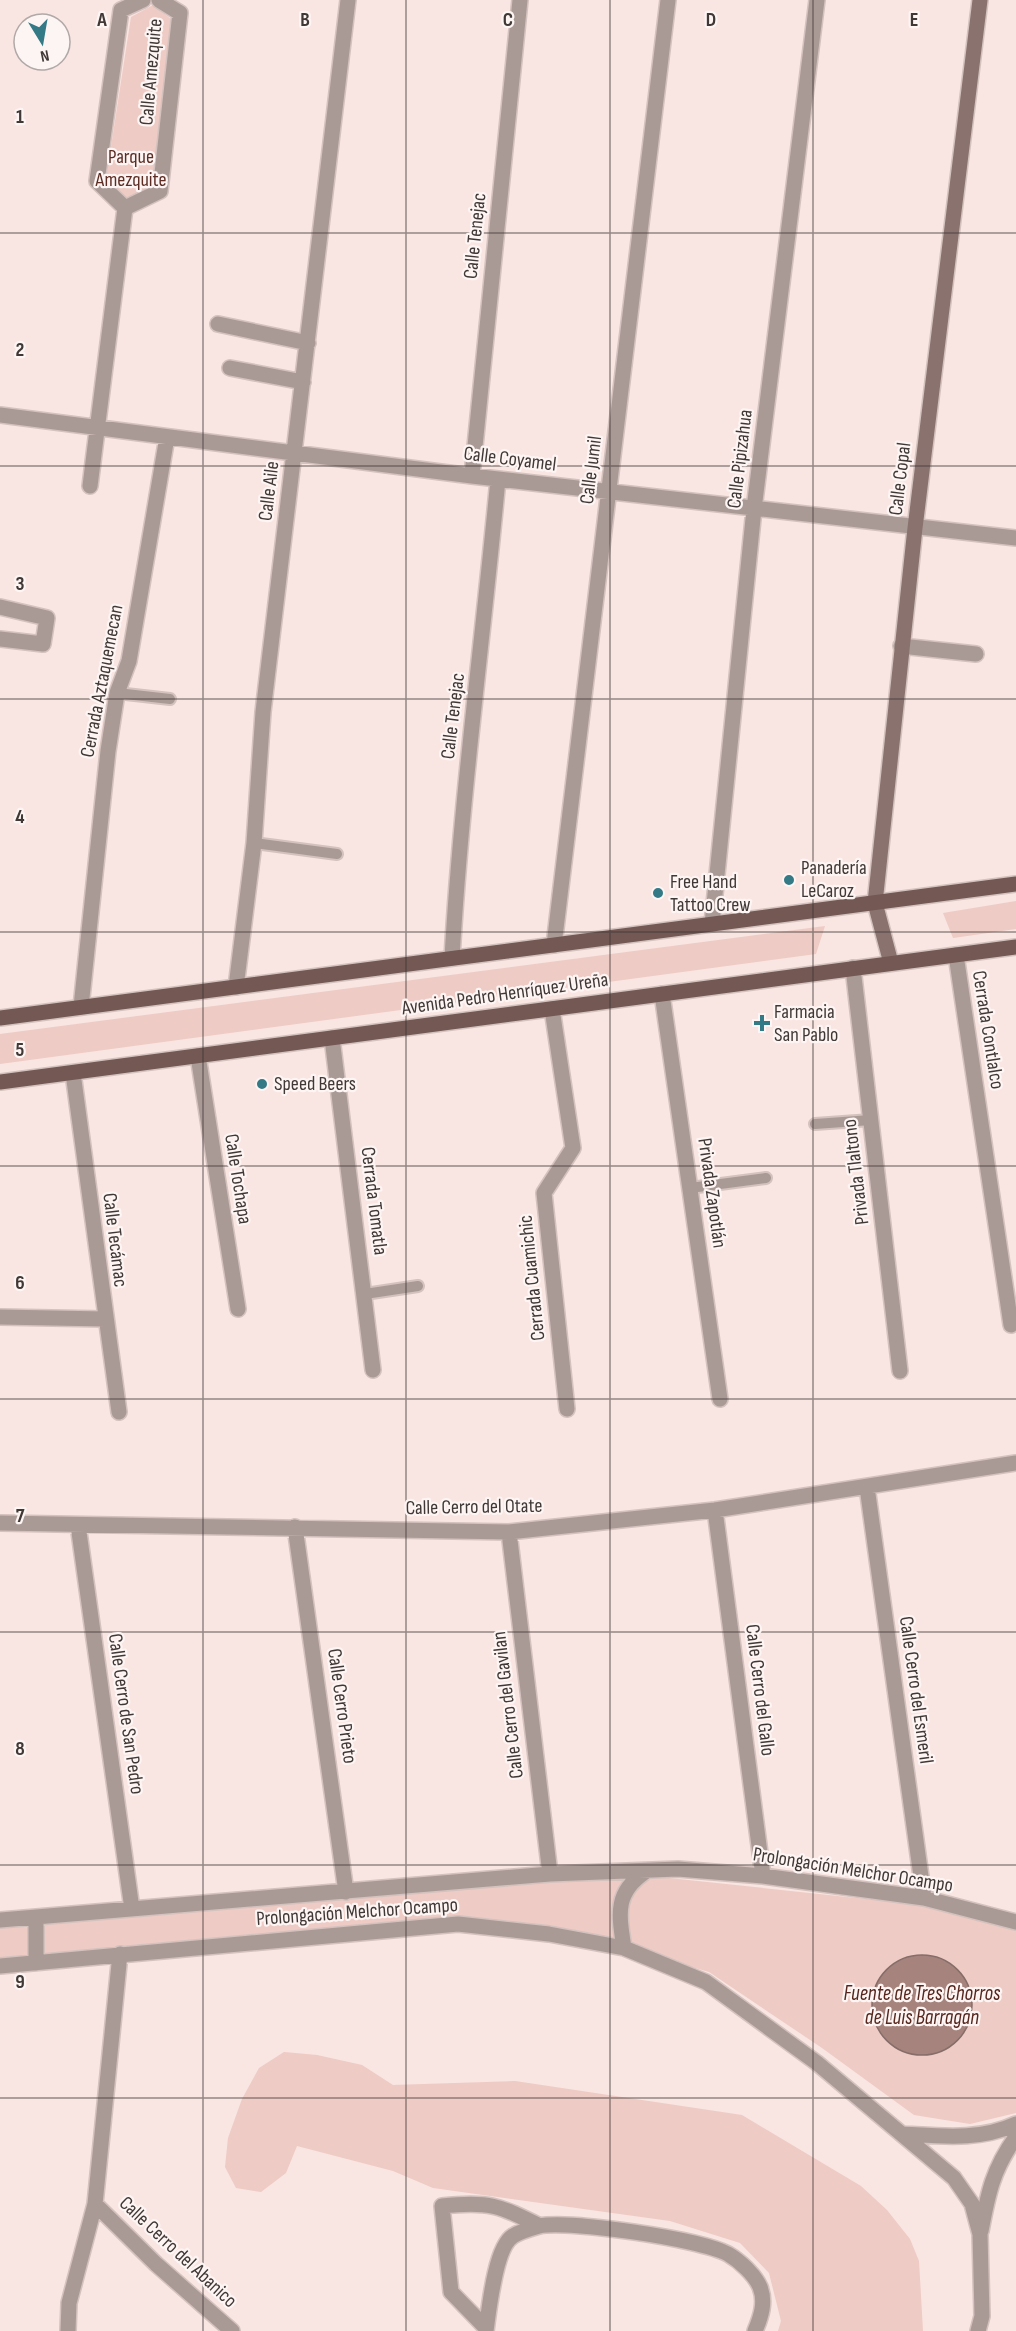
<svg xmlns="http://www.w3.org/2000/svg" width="1016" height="2331" viewBox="0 0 1016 2331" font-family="'Sofia Sans Condensed',sans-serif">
<rect width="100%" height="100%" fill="#f9e5e1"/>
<path fill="#eecbc4" d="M153,5l18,14 -18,164 -25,17 -22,-21 25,-162z
M1016,901v28l-63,9 -10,-25z
M825,926l-9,28 -816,110v-30z
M669,1878l254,27 93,26v182l-46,11 -56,-9 -92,-67 -113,-76 -123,-36 -130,-18 -61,3 -281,35 -114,9v-39l555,-47z
M284,2052l33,3 45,10 31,20 122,-4 227,34 119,71 26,24 23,29 9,22 4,70h-145l3,-10 -12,-48 -29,-30 -70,-22 -237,-33 -40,-17 -96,-25 -11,27 -25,19 -25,-4 -11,-21 3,-29 14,-39 17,-31z"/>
<path fill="#a6847d" stroke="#876d68" stroke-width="1.5" d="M872 2005a50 50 0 1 1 100 0a50 50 0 1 1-100 0Z"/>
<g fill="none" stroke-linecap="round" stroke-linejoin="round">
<defs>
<path id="lane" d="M117,693l53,6
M254,843l83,11
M815,1124l56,-4
M690,1188l76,-10
M365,1294l53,-8"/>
<path id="street" d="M125,208l35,-17 20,-178 -21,-13
M125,208l-28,-27 24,-171 22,-10
M218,324l90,19
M230,368l73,14
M0,415l472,61 544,62
M472,476l48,-476
M90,486l35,-278
M0,607l47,11 -4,26 -43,-5
M901,646l75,8
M712,924l42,-415 63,-509
M554,945l114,-945
M956,955l55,370
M452,958c9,-160 31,-319 46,-479
M853,968l47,403
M236,987l18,-144 9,-131 85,-712
M662,994l58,405
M81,1007l27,-256 9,-58 12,-32 38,-224
M552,1009l21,139 -29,45 23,216
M332,1038l41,332
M198,1056l40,253
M73,1073l46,339
M0,1317l105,2
M867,1487l57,411
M715,1510l48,366
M0,1523l509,9 206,-22 301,-47
M78,1525l54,384
M295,1527l51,365
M509,1532l41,342
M0,1920l550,-46 128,-5 85,7 161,22 92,24
M624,1948c-5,-33 -10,-55 21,-76
M36,1963v-46
M0,1966l458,-42 91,10 75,14 82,34 111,81 137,115 18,26 8,30 2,82 -4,15
M902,2134c39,2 77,7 114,-10
M95,2204l61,60 76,67
M981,2231c7,-38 12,-62 35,-94
M486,2328l-35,-36 -9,-86c47,-5 56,-1 98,20
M68,2331l1,-28 26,-99 25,-250
M486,2331c3,-21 9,-84 27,-95 6,-4 19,-8 26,-10 31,-6 161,13 189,28 12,7 27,21 32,33 6,15 1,30 -5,44"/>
<path id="secondary" d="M891,963l-16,-60 40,-375 65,-528"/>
<path id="primary" d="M0,1018l1016,-134
M0,1082l1016,-135"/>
</defs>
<use href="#lane" stroke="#d4c2bf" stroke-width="14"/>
<use href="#street" stroke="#d4c2bf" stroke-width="18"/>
<use href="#secondary" stroke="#d4c2bf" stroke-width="18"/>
<use href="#primary" stroke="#d4c2bf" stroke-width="18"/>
<use href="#lane" stroke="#aa9a96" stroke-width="10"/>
<use href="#street" stroke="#aa9a96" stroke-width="15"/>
<use href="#secondary" stroke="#8a736f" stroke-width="15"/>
<use href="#primary" stroke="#735853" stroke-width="15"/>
</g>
<path fill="none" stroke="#403836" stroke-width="1.5" stroke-opacity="0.55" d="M203,0v2331M406,0v2331M610,0v2331M813,0v2331M0,233h1016M0,466h1016M0,699h1016M0,932h1016M0,1166h1016M0,1399h1016M0,1632h1016M0,1865h1016M0,2098h1016"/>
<g fill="#337986" stroke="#fdf5f3" stroke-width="2">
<circle cx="789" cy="880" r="6"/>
<circle cx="658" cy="893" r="6"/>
<path d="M759 1014h6v6h6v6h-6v6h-6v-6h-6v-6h6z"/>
<circle cx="262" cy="1084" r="6"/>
</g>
<g text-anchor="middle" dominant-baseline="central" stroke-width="4.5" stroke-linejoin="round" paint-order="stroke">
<g font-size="20" fill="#403836" stroke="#fdf5f3">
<text transform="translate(151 72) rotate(-85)">Calle Amezquite</text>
<text transform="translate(475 236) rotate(-84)">Calle Tenejac</text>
<text transform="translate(510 459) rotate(7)">Calle Coyamel</text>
<text transform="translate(740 459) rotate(-83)">Calle Pipizahua</text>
<text transform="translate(591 470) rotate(-83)">Calle Jumil</text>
<text transform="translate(900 479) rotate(-83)">Calle Copal</text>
<text transform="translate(269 491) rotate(-83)">Calle Aile</text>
<text transform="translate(102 681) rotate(-79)">Cerrada Aztaquemecan</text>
<text transform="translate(453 716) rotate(-83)">Calle Tenejac</text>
<text transform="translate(505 994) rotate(-8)">Avenida Pedro Henríquez Ureña</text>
<text transform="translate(988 1030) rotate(81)">Cerrada Contlalco</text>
<text transform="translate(856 1172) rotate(-97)">Privada Tlaltono</text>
<text transform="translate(238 1179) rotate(81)">Calle Tochapa</text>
<text transform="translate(712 1193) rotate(82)">Privada Zapotlán</text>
<text transform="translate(374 1201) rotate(83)">Cerrada Tomatla</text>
<text transform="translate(115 1240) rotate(83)">Calle Tecámac</text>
<text transform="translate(532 1278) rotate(-96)">Cerrada Cuamichic</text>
<text transform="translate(474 1507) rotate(-1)">Calle Cerro del Otate</text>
<text transform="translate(760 1690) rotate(83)">Calle Cerro del Gallo</text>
<text transform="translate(916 1690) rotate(82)">Calle Cerro del Esmeril</text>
<text transform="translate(508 1705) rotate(-97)">Calle Cerro del Gavilan</text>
<text transform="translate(342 1706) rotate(82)">Calle Cerro Prieto</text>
<text transform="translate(126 1714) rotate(82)">Calle Cerro de San Pedro</text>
<text transform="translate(853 1870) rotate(9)">Prolongación Melchor Ocampo</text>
<text transform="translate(357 1912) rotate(-4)">Prolongación Melchor Ocampo</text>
<text transform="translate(178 2252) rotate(43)">Calle Cerro del Abanico</text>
</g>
<g font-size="20" fill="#5d2d24" stroke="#fdf5f3">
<text x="131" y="157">Parque<tspan x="131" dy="23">Amezquite</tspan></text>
</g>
<g font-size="20" fill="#403836" stroke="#fdf5f3" text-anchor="start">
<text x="801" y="868">Panadería<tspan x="801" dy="23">LeCaroz</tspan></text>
<text x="670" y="882">Free Hand<tspan x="670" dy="23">Tattoo Crew</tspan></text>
<text x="774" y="1012">Farmacia<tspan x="774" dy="23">San Pablo</tspan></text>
<text x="274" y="1084">Speed Beers</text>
</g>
<g font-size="21" font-style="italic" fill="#57271e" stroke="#fdf5f3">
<text x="922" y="1993">Fuente de Tres Chorros<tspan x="922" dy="24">de Luis Barragán</tspan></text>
</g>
</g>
<g font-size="20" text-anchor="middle" font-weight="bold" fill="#403836" stroke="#fdf5f3" stroke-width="4.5" stroke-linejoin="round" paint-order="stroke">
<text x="102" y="26">A</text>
<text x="305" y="26">B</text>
<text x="508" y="26">C</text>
<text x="711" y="26">D</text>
<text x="914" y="26">E</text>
<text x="20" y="123">1</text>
<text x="20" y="356">2</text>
<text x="20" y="590">3</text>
<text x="20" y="823">4</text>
<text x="20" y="1056">5</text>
<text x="20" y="1289">6</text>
<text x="20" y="1522">7</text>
<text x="20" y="1755">8</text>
<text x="20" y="1988">9</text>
</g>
<g transform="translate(42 42) rotate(169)"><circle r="28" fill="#fdf5f3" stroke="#b1a9a7" stroke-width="1.5"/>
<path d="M0-4.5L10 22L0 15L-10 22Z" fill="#337986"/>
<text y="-9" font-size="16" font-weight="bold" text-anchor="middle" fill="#403836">N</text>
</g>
</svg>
